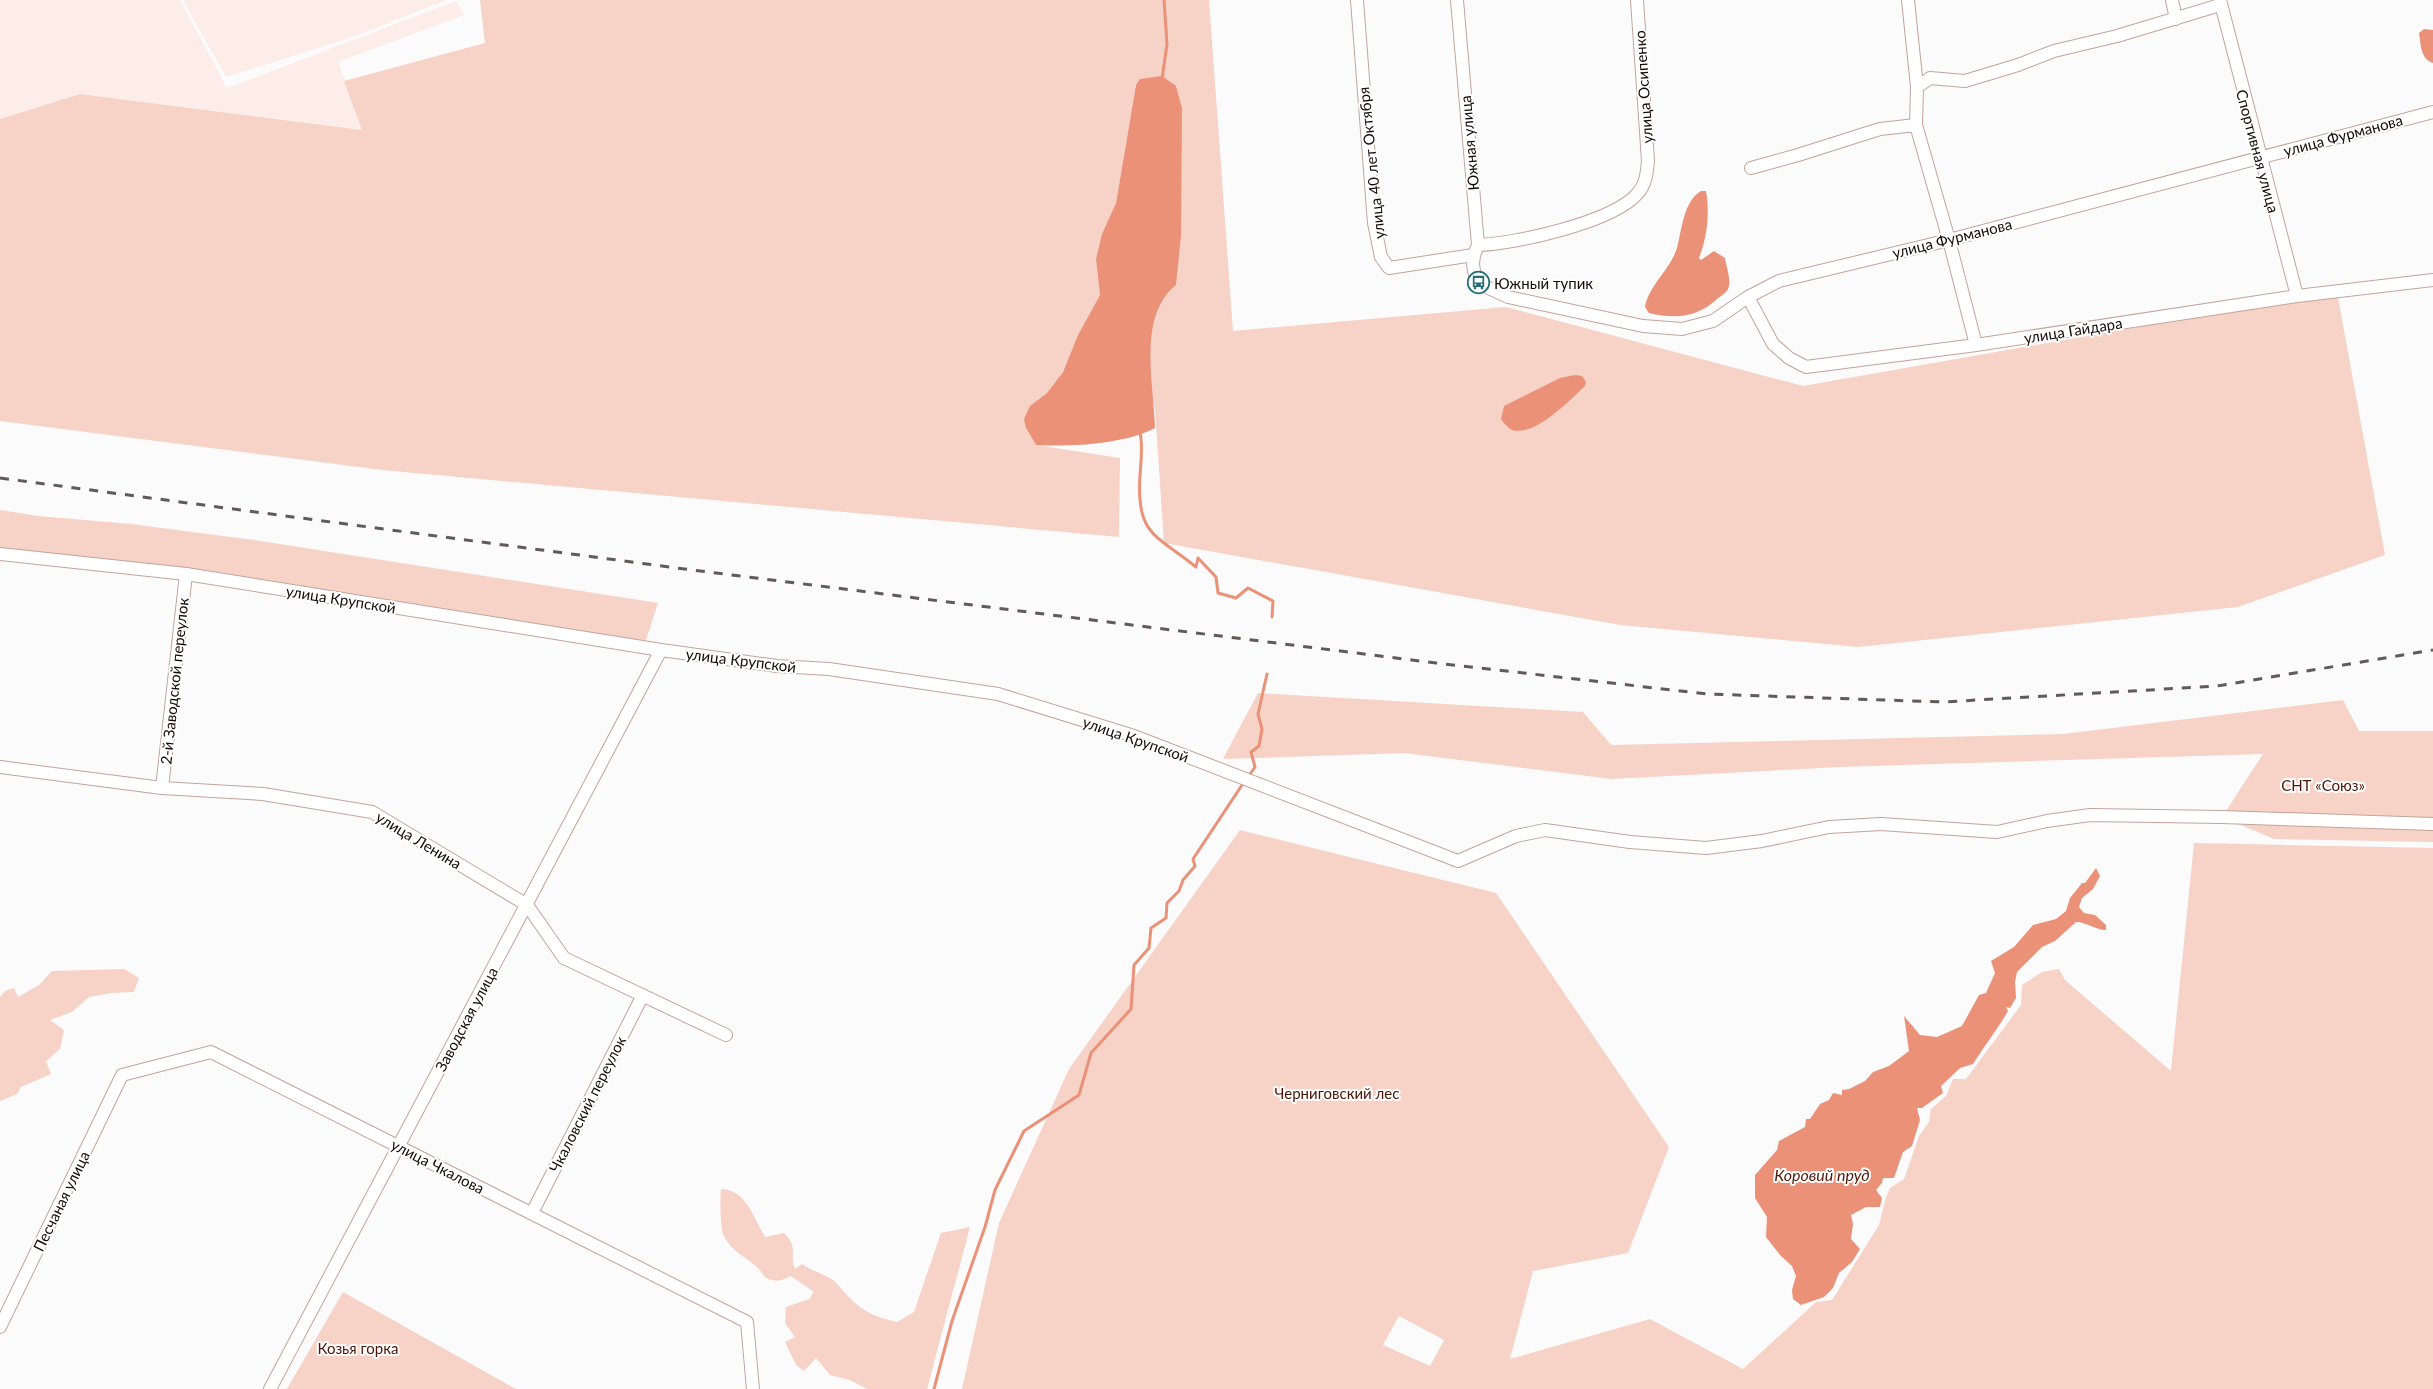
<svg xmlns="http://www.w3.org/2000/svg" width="2433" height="1389" viewBox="0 0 2433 1389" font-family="Lato,sans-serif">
<rect width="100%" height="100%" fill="#fbfbfb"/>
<path fill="#fdede8" d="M0,0h180l47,88 229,-87 8,14 -126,47 25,68 -283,-36 -80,25z
M183,0h264l-97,38 -124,39z"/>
<path fill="#f7d2c7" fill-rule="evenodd" d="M480,0h729l24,331 273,-24 297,79 534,-94 48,263 -147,52 -380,40 -238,-22 -456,-82 -9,-134c-8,-37 -11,-97 21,-124l6,-177 -6,-22 -40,-1 -20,118 -14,31 -6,25 4,36 -22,40 -15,37 -16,21 -17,13 -4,22 10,17 84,13 -1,79 -737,-67 -382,-49v-302l80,-25 282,36 -18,-49 141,-38z
M0,510l38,6 93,8 123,16 404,63 -13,40 -645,-94z
M1258,693l325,19 28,33 452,-11 280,-34 16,31h74v111l-159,-3 -52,-22 41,-63 -423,13 -229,12 -207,-26 -181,6z
M1240,830l256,63 173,254 -41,106 -95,18 -23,88 140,-40 93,50 73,-67 16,-2 47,-75 7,-28 4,-9 14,-9 15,-43 10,-14 2,-13 15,-13 7,-17h13l55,-74 1,-20 20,-13 17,-3 6,11 106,91 23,-228 239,5v541h-1471l37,-166 70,-154zM1399,1316l45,24 -14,26 -47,-21z
M124,969l15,9 -5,14 -23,1 -22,4 -17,15 -22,8 14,10 -4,19 -14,12 5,13 -30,13 -4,7 -17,7v-104l5,-6 9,-3 4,9 21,-12 13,-14z
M721,1189c25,0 33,30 44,48l19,-4c15,14 5,22 11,36l7,-5c11,8 21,9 31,16 7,6 12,14 19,20 12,13 28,18 45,22l17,-10 27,-79 29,-6 -43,162h-60l-17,-9 -20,-5 -14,-17 -12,13 -8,-6 -11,-23 10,-5 -10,-14 1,-16 23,-8 5,-7 -23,-16c-6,3 -12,6 -19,4 -8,-1 -9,-7 -14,-12 -12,-11 -26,-16 -34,-32 -4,-8 -4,-38 -3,-47z
M343,1292l173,97h-229z"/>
<path fill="#ea9177" d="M2424,29l9,1v33c-13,-5 -12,-18 -14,-30z
M1162,76l14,10 6,22 -1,127 -5,50c-39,32 -22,100 -21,143 -29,16 -85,19 -119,17l-10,-17 -2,-9 6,-13 17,-13 16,-21 15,-37 22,-40 -4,-36 6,-25 14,-31 20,-118 4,-6z
M1701,191h5c4,22 1,47 -7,67l2,2 13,-9 11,7c1,8 7,23 3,31 -2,4 -9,8 -12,11 -20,18 -42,19 -67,13l-4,-6c4,-22 25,-37 32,-59 5,-18 6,-46 24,-57z
M1575,375l7,1 4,6 -1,4c-15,14 -50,51 -73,44 -4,-2 -8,-7 -11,-11l3,-13 56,-28z
M2096,868l4,8 -7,13 -11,9 -3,9 5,6 11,2 11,10v5c-10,0 -20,-8 -30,-8l-21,19 -13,6 -25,25 -2,10 1,16 -6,10 -4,-1 2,4c-11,19 -23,34 -35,53l-13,4 -19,18 2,7 -21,15h-5l3,12 -8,26 -9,6 -9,26h-11l-1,5 -6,7 6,8 -2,9h-14l-15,8 2,9 -2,15 9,10 -8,13 -13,11 -6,15 -9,9 -23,8 -8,-6 -1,-9 4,-14 -4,-10 -12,-11 -14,-18 1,-20 -12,-19v-23l22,-25 2,-9 26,-14 1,-8h4l10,-15 9,-4 4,-7 9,2v-5l7,-1 16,-8 8,-9 16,-6 20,-15 -5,-35 16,19 17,2 25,-11 17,-31 7,-2 9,-20 -4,-12 23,-14 19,-22 23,-6 10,-8 4,-13 12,-15h3z"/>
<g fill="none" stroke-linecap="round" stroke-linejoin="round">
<path stroke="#ea9177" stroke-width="3" d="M1162,79l5,-35 -3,-44
M1140,432c3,13 1,30 0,43 -4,60 15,59 56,92l2,-9 18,19 2,16 18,5 12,-10 25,13 -1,16
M1248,777l7,-10 -4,-15 8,-6 3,-17 -4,-15 9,-40
M934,1389l18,-68 33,-94 10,-37 29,-59 55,-36 12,-42 40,-44 3,-44 15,-17 2,-20 15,-10 1,-15 12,-12 4,-11 12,-14 -2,-7 51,-77"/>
<defs>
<path id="minor" d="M1357,0l17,223 7,34 8,11 84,-13
M1457,0l21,245c-7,15 -6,23 0,38l30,14 135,29 39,3 31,-8 35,-24 31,-16 170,-41 484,-128
M1908,0l9,87 -1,38 33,115 27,105
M2172,0l4,19
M2220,0l77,296
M1917,87l13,-9 35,3 53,-16 36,-14 63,-15 103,-31
M1751,168l47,-13 82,-26 36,-4
M1478,245c37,-1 136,-23 160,-52 8,-9 9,-21 10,-32l-11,-161
M1748,297l25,47 16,14 17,9 170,-22 321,-49 136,-16
M0,554l186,20 475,76 116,16 52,3 169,25 136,42 324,125 58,-25 29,-6 85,12 76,6 56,-7 67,-14 52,-3 116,8 50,-11 43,-6 132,2 211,7
M0,767l162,21 101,6 109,18 155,93 37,53 162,77
M162,788l24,-214
M532,1213l111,-218
M0,1327l122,-252 89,-23 536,270 6,67
M270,1389l391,-739"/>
</defs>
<use href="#minor" stroke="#c2a49b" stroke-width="14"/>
<use href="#minor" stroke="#fff" stroke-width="12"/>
<path stroke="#615a58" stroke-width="3" stroke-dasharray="9 9" stroke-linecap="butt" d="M0,478l692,92 744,93 271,31 236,8 274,-16 216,-36"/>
</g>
<defs>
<symbol id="bus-ring" viewBox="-11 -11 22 22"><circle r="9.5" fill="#fff" stroke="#236e75" stroke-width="1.5"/><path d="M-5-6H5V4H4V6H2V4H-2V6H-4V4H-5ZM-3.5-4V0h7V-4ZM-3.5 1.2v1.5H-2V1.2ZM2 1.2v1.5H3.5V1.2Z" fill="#236e75"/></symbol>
</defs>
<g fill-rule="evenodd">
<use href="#bus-ring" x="1466" y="270" width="25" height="25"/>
</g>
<g text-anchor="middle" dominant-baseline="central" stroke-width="4" stroke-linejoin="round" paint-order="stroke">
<g font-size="15" fill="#150b08" stroke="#fff">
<text transform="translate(1643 87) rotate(-94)">улица Осипенко</text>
<text transform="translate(2343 135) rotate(-15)">улица Фурманова</text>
<text transform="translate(1469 143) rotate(-95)">Южная улица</text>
<text transform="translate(2258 151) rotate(75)">Спортивная улица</text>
<text transform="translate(1371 163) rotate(-96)">улица 40 лет Октября</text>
<text transform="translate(1952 238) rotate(-14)">улица Фурманова</text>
<text transform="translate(2073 330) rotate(-9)">улица Гайдара</text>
<text transform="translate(341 599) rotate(9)">улица Крупской</text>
<text transform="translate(741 660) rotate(7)">улица Крупской</text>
<text transform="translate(174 681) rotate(-84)">2-й Заводской переулок</text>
<text transform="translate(1136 739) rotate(19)">улица Крупской</text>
<text transform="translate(419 840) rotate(31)">улица Ленина</text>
<text transform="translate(466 1019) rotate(-62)">Заводская улица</text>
<text transform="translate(587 1104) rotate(-63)">Чкаловский переулок</text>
<text transform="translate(438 1166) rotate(27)">улица Чкалова</text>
<text transform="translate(61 1201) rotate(-64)">Песчаная улица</text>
</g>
<g font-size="15" fill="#150b08" stroke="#fff" text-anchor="start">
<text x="1494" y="283">Южный тупик</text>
</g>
<g font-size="15" fill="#4b1404" stroke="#fff">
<text x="2323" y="785">СНТ «Союз»</text>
<text x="1337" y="1093">Черниговский лес</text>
<text x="358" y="1348">Козья горка</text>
</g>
<g font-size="16" font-style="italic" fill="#4e1706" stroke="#fff">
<text x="1822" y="1174">Коровий пруд</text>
</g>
</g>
</svg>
